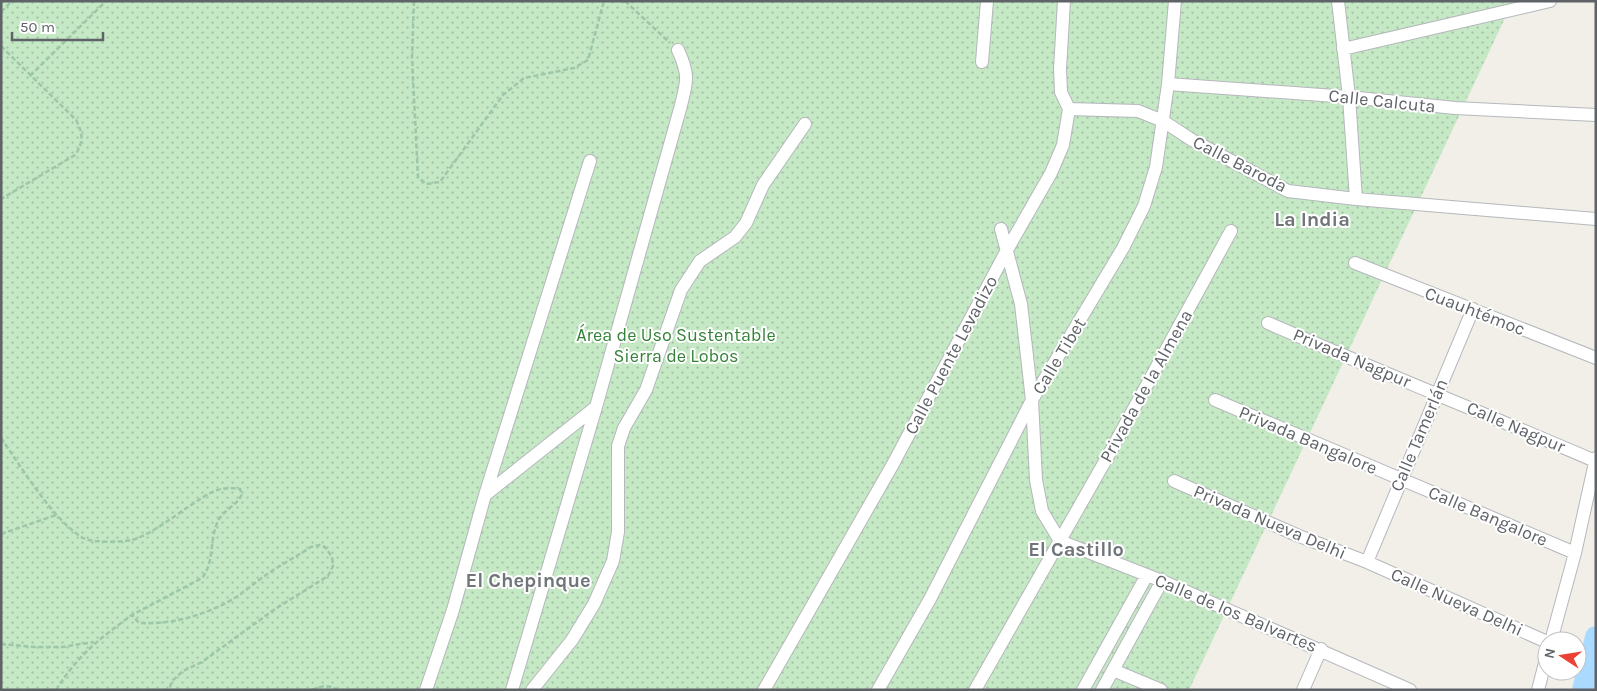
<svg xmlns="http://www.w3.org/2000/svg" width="1597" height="691" viewBox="0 0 1597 691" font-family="Karla,sans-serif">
<defs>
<pattern id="park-dots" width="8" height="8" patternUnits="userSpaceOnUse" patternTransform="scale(1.25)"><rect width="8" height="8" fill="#c5e8c5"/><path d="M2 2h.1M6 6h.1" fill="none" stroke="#a3c0a4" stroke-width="1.8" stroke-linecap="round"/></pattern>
</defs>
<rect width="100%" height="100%" fill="#f1efe8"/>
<path fill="url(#park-dots)" d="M1,1h1512l-324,689h-1188z"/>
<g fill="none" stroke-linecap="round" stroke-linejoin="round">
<path stroke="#aadaff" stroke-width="22" d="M1583,690l13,-53"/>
<defs>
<path id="street" d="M1338,1l11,96 7,102
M1343,49l207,-48
M982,62l5,-61
M1168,84l181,13 106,11 141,7
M1069,109l69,2 25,10 29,19 96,51 68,8 240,20
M1001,229l20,75 11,96 4,80 6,31 18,30
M1355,263l241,95
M1268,323c108,47 218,91 327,138
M1215,400l360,153
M1174,481l125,55 68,26 180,80
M485,495l111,-88
M1060,541l102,40 248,109
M1367,562l106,-253
M1551,641l24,-88 21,-95
M1113,670l48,20
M426,690l27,-80 32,-115 105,-334
M512,690l84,-283 84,-298c7,-27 10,-33 -2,-59
M532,690l40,-50 22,-36 19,-43 5,-29v-86l6,-18 22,-38 35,-100 19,-29 35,-24 11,-14 17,-38 42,-61
M764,690l129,-226 114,-214 44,-77 12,-28 6,-36 -8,-17 -1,-23 4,-68
M878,690l52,-91 102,-199 91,-152 21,-42 12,-39 12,-83 7,-83
M975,690l133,-234 123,-225
M1083,690l64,-115
M1102,690l60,-109
M1303,690l18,-41
M1538,690l9,-35"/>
</defs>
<use href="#street" stroke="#b5b8bc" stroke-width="14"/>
<path stroke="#9cc7a9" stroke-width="2.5" stroke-dasharray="5 2.5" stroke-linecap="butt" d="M414,1l-2,57 6,119 8,7 14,-2 63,-87 21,-17 50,-10 14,-8 16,-59
M625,1l45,42
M1,12l11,-11
M1,46l75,74c7,13 8,22 -1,35l-74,44
M30,76l76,-75
M1,438c21,30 52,82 82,100 9,5 39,4 49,2 18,-5 41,-23 56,-33 19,-12 29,-22 52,-18l2,5c-5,12 -19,16 -24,27 -9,18 -3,41 -16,57l-70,37 7,8c35,2 70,-9 99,-27 10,-7 20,-16 31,-23 13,-9 28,-17 42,-26l8,-2 6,2 7,10 1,9 -5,10 -53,33 -73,53 -19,9 -11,10 -3,9
M1,534l55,-19
M1,644l34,3h27l32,-5
M56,690c22,-35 43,-51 76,-75
M312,690c9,-4 17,-6 25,0"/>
<use href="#street" stroke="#fff" stroke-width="12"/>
</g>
<g text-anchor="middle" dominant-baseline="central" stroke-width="4" stroke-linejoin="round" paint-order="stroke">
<g font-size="18" fill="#5f6368" stroke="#fff">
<text transform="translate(1382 101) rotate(6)">Calle Calcuta</text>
<text transform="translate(1240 164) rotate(27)">Calle Baroda</text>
<text transform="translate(1475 311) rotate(21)">Cuauhtémoc</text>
<text transform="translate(951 355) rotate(-62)">Calle Puente Levadizo</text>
<text transform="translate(1059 356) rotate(-59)">Calle Tibet</text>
<text transform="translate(1352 358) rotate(23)">Privada Nagpur</text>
<text transform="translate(1146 386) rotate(-61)">Privada de la Almena</text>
<text transform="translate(1516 427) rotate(23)">Calle Nagpur</text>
<text transform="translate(1419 435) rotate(-67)">Calle Tamerlán</text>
<text transform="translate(1308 440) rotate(23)">Privada Bangalore</text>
<text transform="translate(1488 516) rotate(23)">Calle Bangalore</text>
<text transform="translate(1270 522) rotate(23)">Privada Nueva Delhi</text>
<text transform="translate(1457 602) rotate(24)">Calle Nueva Delhi</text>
<text transform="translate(1236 613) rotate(23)">Calle de los Balvartes</text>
</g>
<g font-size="18" fill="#348238" stroke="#fff">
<text x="676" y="335">Área de Uso Sustentable<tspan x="676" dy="21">Sierra de Lobos</tspan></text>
</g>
<g font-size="20" font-weight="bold" fill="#70757a" stroke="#fff">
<text x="1312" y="219">La India</text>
<text x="1076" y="549">El Castillo</text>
<text x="528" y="580">El Chepinque</text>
</g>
</g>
<rect width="1597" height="691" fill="none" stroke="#5f6368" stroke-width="5"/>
<g transform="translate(1562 656) rotate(282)"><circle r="24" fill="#ffffff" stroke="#bfc1c3"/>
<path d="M0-4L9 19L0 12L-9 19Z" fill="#ea4335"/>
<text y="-8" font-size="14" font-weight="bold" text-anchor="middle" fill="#5f6368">N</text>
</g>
<path d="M12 32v8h91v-8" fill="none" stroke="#5f6368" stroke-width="2.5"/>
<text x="20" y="32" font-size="15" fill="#5f6368" stroke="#ffffff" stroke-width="4" paint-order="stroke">50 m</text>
</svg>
